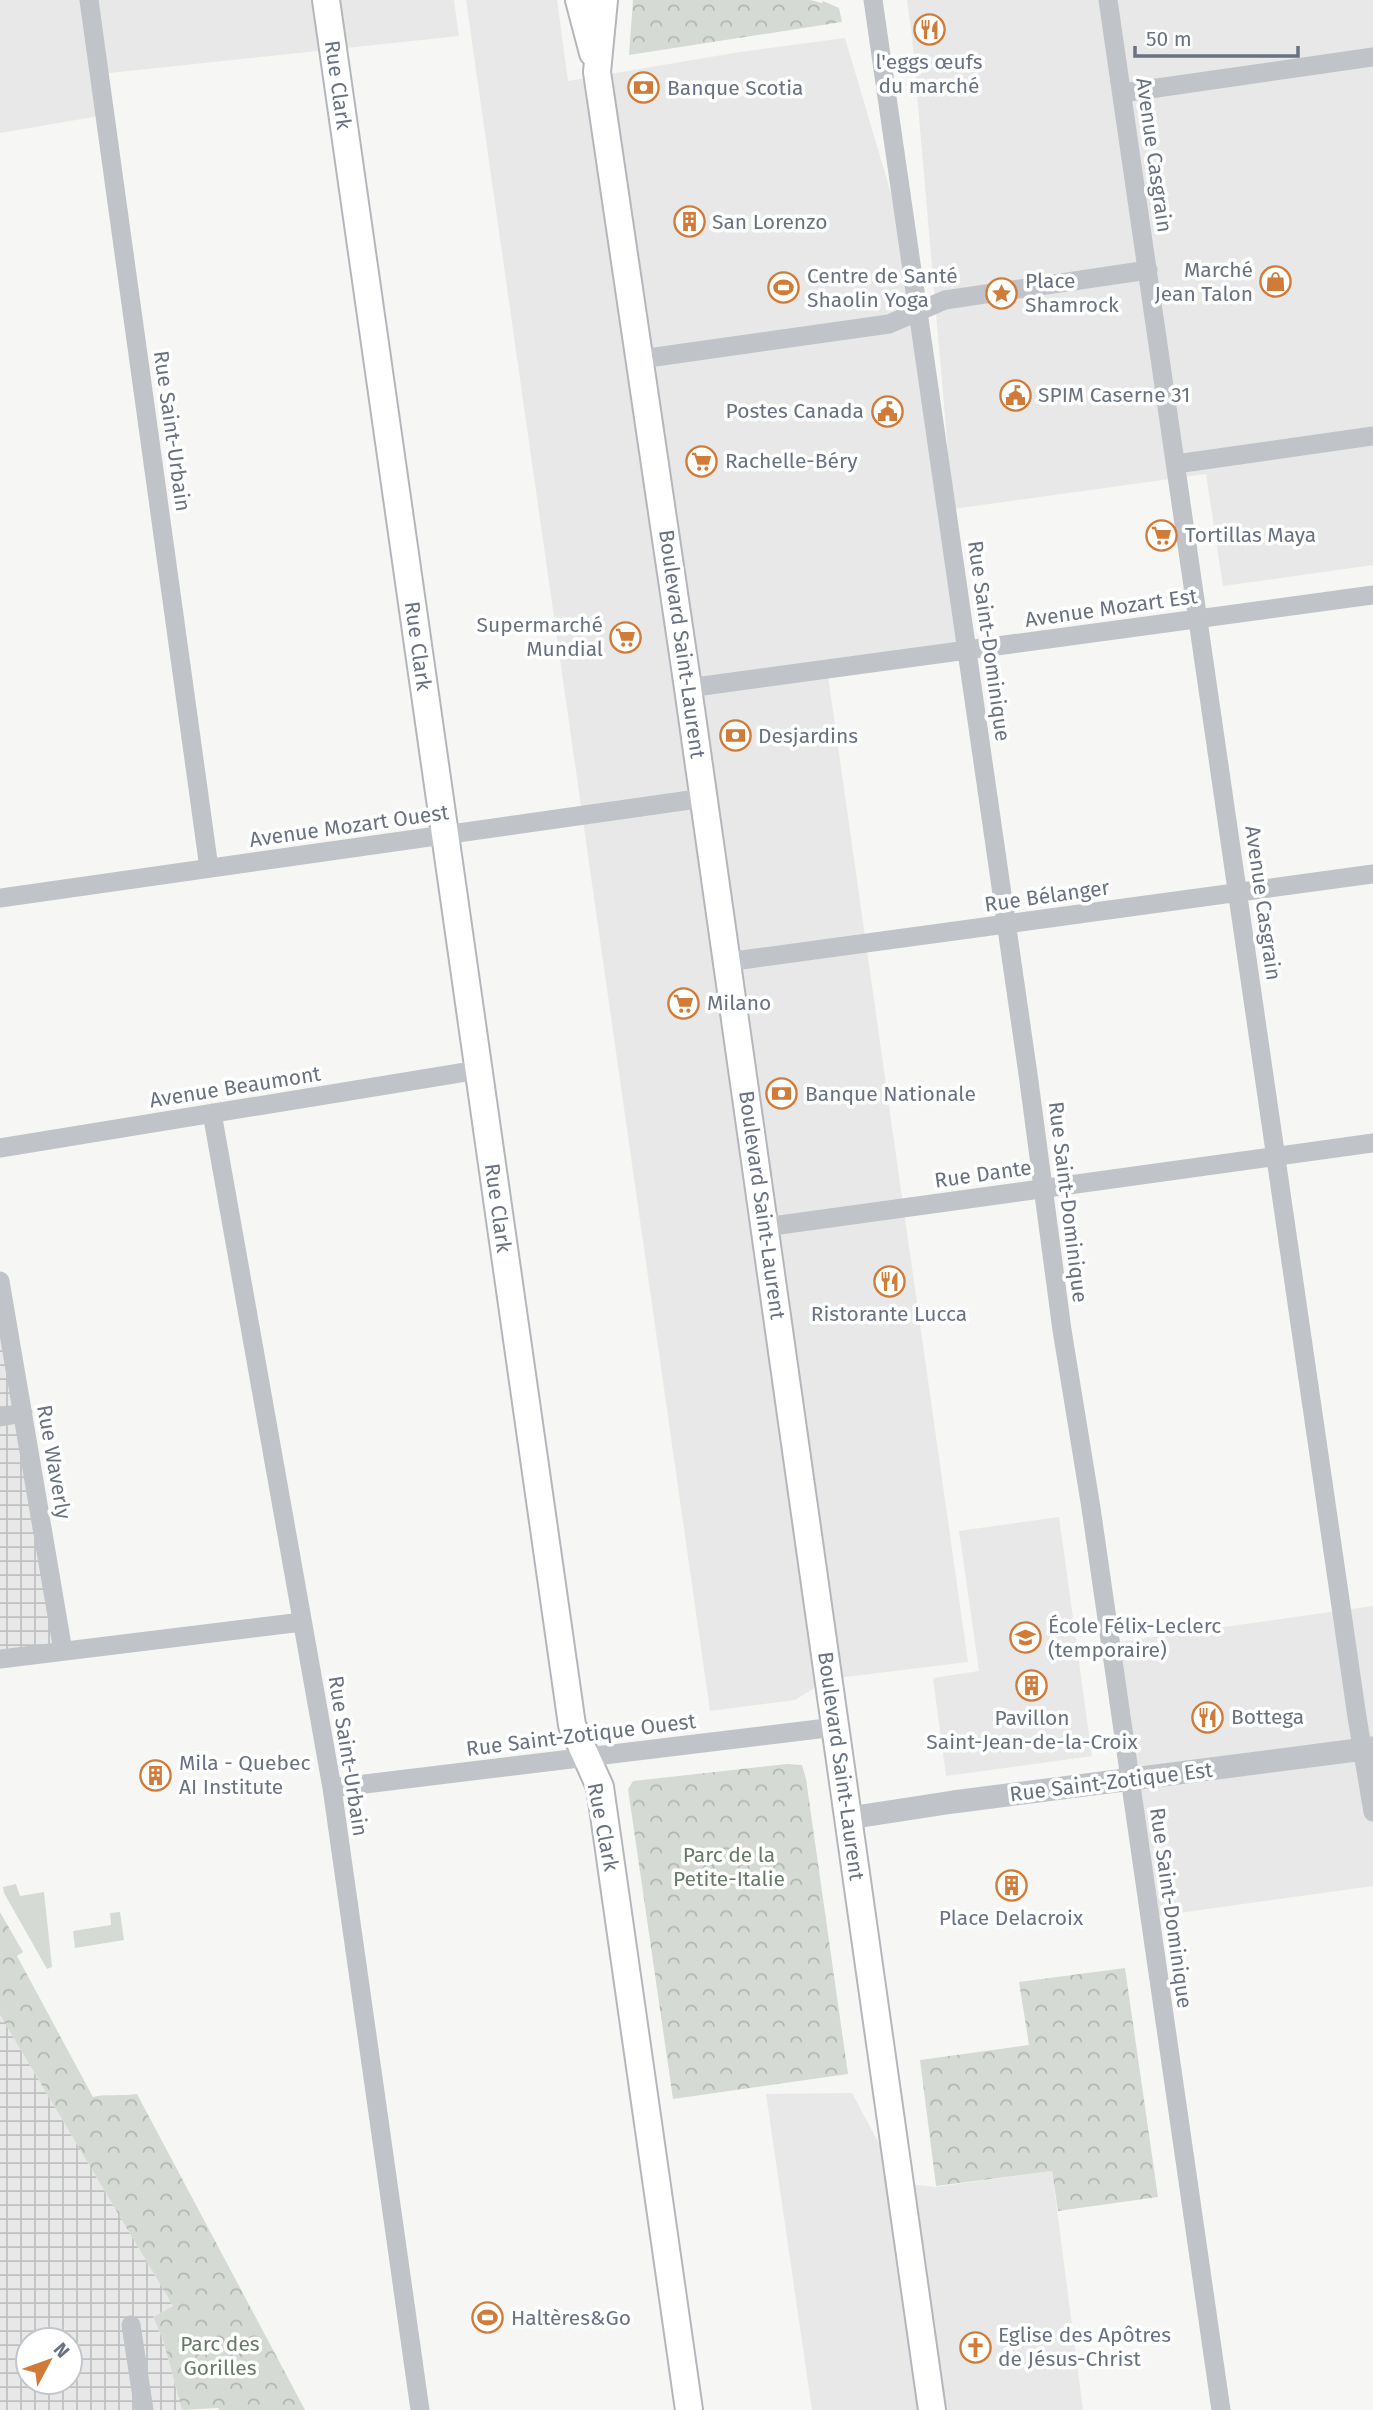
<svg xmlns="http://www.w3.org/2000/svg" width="1373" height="2410" viewBox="0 0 1373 2410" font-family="'Fira Sans',sans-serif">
<defs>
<pattern id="industrial-grid" width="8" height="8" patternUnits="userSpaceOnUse" patternTransform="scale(1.75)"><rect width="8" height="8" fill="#e7e8e7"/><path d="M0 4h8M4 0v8" fill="none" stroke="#bfc0c1"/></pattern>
<pattern id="forest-crowns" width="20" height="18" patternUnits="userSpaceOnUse" patternTransform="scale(1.75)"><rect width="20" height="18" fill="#d5dbd4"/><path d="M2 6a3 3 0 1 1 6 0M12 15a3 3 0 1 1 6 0" fill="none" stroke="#b1b6b1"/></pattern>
</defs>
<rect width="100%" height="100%" fill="#f6f7f4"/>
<path fill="#e7e8e7" d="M0,0h454l5,36 -359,38 5,41 -105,18z
M466,0h91l11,81 172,-29 105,-14 74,250 49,362 -141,19 141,993 -139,17 -34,21 -85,11z
M907,0h466v565l-150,21 -17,-112 -253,35 -41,-473z
M1059,1517l33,239 -146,20 -13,-98 46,-7 -20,-140z
M1373,1606v280l-223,31 -40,-274z
M852,2093l48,90 35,4 117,-16 31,239h-271l-46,-316z"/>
<path fill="url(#industrial-grid)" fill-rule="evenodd" d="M0,1281l63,370 -63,8z
M0,2015l173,291 -20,11 10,23 19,70h-182zM28,2340h42v42h-42z"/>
<path fill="#d5dbd4" d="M16,1884l4,12 24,-4 8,75 -5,2 -43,-76 -1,-6z
M120,1912l4,28 -49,8 -2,-17 38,-6 -1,-12z"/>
<path fill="url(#forest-crowns)" d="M633,0h177l12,3 1,-2 16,7 3,14 -213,33z
M787,1764l15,1 4,14 42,295 -175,25 -45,-310 5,-8z
M0,1912l23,40 -6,4 76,141c10,-3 31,-1 44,-3l168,316h-86l-1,-2 -36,2 -19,-70 -10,-23 20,-11 -173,-291z
M1125,1968l33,229 -100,14 -6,-40 -116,15 -16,-126 109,-15 -10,-63z"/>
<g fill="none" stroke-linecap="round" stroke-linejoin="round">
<defs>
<path id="secondary" d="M326,0l246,1725 28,62 89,623
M579,0l14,53
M604,0l-7,72 91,616 244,1722"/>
</defs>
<use href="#secondary" stroke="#b3b6bb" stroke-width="30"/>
<path stroke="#c0c3c7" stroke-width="19" d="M89,0l120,868
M873,0l155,1074 34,256 29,178 130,902
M1108,0l249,1717 16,95
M1122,93l251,-36
M641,359l248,-35 56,-24 203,-30
M1176,464l197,-28
M688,688l685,-93
M0,898l704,-100
M727,962l646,-88
M212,1113l120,675 88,622
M0,1148l478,-78
M765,1227l608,-84
M0,1281l63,370
M0,1417l23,-4
M0,1659l302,-37
M332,1788l503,-61
M131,2325l13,85"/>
<path stroke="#c0c3c7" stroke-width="23" d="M849,1818l104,-16 420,-54"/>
<use href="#secondary" stroke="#fff" stroke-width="26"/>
</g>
<defs>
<symbol id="restaurant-ring" viewBox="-11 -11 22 22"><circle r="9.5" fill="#fff" stroke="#d17b39" stroke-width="1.5"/><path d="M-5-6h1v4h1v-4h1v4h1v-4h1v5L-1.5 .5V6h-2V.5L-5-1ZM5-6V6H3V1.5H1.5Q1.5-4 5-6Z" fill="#d17b39"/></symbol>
<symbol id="bank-ring" viewBox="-11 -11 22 22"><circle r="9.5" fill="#fff" stroke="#d17b39" stroke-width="1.5"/><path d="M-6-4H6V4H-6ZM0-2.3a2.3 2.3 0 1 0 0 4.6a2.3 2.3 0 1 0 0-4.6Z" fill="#d17b39"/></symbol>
<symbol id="building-ring" viewBox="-11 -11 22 22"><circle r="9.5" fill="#fff" stroke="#d17b39" stroke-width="1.5"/><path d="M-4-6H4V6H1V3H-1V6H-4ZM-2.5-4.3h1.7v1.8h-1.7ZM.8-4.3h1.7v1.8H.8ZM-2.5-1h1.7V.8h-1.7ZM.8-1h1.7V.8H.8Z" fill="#d17b39"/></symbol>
<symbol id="shop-ring" viewBox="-11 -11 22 22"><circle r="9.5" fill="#fff" stroke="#d17b39" stroke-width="1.5"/><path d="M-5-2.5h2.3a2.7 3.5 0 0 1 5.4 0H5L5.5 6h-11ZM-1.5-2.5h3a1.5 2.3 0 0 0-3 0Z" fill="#d17b39"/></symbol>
<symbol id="stadium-ring" viewBox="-11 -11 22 22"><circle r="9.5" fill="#fff" stroke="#d17b39" stroke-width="1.5"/><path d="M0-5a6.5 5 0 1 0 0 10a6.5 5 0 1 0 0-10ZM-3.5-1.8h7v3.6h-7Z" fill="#d17b39"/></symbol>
<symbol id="sight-ring" viewBox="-11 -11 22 22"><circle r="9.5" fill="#fff" stroke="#d17b39" stroke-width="1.5"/><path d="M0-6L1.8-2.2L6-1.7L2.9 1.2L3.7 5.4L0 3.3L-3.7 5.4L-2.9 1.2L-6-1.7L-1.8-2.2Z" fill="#d17b39"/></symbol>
<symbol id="civic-ring" viewBox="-11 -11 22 22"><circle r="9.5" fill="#fff" stroke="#d17b39" stroke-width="1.5"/><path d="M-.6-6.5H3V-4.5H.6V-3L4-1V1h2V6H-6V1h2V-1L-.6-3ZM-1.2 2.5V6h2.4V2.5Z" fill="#d17b39"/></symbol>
<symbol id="supermarket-ring" viewBox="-11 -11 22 22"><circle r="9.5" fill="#fff" stroke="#d17b39" stroke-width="1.5"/><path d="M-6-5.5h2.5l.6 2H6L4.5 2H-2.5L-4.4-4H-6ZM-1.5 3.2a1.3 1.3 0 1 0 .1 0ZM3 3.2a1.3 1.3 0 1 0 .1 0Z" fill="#d17b39"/></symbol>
<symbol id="school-ring" viewBox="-11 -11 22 22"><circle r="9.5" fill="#fff" stroke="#d17b39" stroke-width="1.5"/><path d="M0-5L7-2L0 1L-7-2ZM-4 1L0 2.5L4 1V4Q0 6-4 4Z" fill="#d17b39"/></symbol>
<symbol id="church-ring" viewBox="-11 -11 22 22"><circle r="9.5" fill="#fff" stroke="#d17b39" stroke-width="1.5"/><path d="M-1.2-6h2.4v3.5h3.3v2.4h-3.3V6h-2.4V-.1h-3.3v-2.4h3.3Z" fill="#d17b39"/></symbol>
</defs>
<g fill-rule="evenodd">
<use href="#restaurant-ring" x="912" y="12" width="35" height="35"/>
<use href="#bank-ring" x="626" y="70" width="35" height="35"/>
<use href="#building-ring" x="672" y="204" width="35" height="35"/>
<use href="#shop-ring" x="1258" y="264" width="35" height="35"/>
<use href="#stadium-ring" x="766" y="270" width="35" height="35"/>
<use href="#sight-ring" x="984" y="276" width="35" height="35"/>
<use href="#civic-ring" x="998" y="378" width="35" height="35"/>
<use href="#civic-ring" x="870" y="394" width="35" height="35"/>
<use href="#supermarket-ring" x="684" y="444" width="35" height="35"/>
<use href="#supermarket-ring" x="1144" y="518" width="35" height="35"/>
<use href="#supermarket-ring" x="608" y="620" width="35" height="35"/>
<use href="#bank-ring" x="718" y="718" width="35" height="35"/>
<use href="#supermarket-ring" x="666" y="986" width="35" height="35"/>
<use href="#bank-ring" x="764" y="1076" width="35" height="35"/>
<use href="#restaurant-ring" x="872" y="1264" width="35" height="35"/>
<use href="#school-ring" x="1008" y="1620" width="35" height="35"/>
<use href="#building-ring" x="1014" y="1668" width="35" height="35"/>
<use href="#restaurant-ring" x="1190" y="1700" width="35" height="35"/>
<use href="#building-ring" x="138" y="1758" width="35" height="35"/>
<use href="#building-ring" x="994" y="1868" width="35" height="35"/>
<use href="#stadium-ring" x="470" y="2300" width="35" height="35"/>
<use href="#church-ring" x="958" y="2330" width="35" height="35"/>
</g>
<g text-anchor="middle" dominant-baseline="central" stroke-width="7" stroke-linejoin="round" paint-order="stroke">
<g font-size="21" fill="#697282" stroke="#fff" text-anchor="start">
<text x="929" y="62" text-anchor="middle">l'eggs œufs<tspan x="929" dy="24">du marché</tspan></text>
<text x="667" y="88">Banque Scotia</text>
<text x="712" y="222">San Lorenzo</text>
<text x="1253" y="270" text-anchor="end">Marché<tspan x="1253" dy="24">Jean Talon</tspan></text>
<text x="807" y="276">Centre de Santé<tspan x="807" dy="24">Shaolin Yoga</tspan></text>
<text x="1025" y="281">Place<tspan x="1025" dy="24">Shamrock</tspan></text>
<text x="1038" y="395">SPIM Caserne 31</text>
<text x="864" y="411" text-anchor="end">Postes Canada</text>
<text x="725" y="461">Rachelle-Béry</text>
<text x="1185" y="535">Tortillas Maya</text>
<text x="603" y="625" text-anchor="end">Supermarché<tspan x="603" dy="24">Mundial</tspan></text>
<text x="758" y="736">Desjardins</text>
<text x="707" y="1003">Milano</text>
<text x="805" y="1094">Banque Nationale</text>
<text x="889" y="1314" text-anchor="middle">Ristorante Lucca</text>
<text x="1048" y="1626">École Félix-Leclerc<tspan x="1048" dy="24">(temporaire)</tspan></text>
<text x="1231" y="1717">Bottega</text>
<text x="1032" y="1718" text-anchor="middle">Pavillon<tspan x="1032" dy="24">Saint-Jean-de-la-Croix</tspan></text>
<text x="179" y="1763">Mila - Quebec<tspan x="179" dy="24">AI Institute</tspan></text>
<text x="1011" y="1918" text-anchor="middle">Place Delacroix</text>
<text x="511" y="2318">Haltères&amp;Go</text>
<text x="998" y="2335">Eglise des Apôtres<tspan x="998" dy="24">de Jésus-Christ</tspan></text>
</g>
<g font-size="21" fill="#697282" stroke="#fff">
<text transform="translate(338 85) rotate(82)">Rue Clark</text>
<text transform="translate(1154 155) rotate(82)">Avenue Casgrain</text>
<text transform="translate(172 431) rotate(82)">Rue Saint-Urbain</text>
<text transform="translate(1111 608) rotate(-8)">Avenue Mozart Est</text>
<text transform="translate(989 641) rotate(82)">Rue Saint-Dominique</text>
<text transform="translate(682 644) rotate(82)">Boulevard Saint-Laurent</text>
<text transform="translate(418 646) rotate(82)">Rue Clark</text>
<text transform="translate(349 826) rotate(-8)">Avenue Mozart Ouest</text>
<text transform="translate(1047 896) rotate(-8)">Rue Bélanger</text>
<text transform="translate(1263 903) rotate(82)">Avenue Casgrain</text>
<text transform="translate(235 1087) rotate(-9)">Avenue Beaumont</text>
<text transform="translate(983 1174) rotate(-8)">Rue Dante</text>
<text transform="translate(1068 1202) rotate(83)">Rue Saint-Dominique</text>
<text transform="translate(762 1205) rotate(82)">Boulevard Saint-Laurent</text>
<text transform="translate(498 1208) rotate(82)">Rue Clark</text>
<text transform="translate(54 1462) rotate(80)">Rue Waverly</text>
<text transform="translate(581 1735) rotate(-7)">Rue Saint-Zotique Ouest</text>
<text transform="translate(348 1756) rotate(81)">Rue Saint-Urbain</text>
<text transform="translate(841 1766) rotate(82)">Boulevard Saint-Laurent</text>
<text transform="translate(1111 1782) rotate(-7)">Rue Saint-Zotique Est</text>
<text transform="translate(603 1827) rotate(79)">Rue Clark</text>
<text transform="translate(1171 1908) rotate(82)">Rue Saint-Dominique</text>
</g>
<g font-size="21" fill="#677a67" stroke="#fff">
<text x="729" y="1855">Parc de la<tspan x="729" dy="24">Petite-Italie</tspan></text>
<text x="220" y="2344">Parc des<tspan x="220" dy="24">Gorilles</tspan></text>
</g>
</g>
<g transform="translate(49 2361) rotate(49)"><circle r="33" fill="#ffffff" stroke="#c3c7cd" stroke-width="2"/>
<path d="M0-5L12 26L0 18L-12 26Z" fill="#d17b39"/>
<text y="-10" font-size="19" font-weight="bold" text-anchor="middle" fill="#697282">N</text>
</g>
<path d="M1135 46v10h163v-10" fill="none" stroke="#697282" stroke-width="3.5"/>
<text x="1146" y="46" font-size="21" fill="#697282" stroke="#ffffff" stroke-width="5" paint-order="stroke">50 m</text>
</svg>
